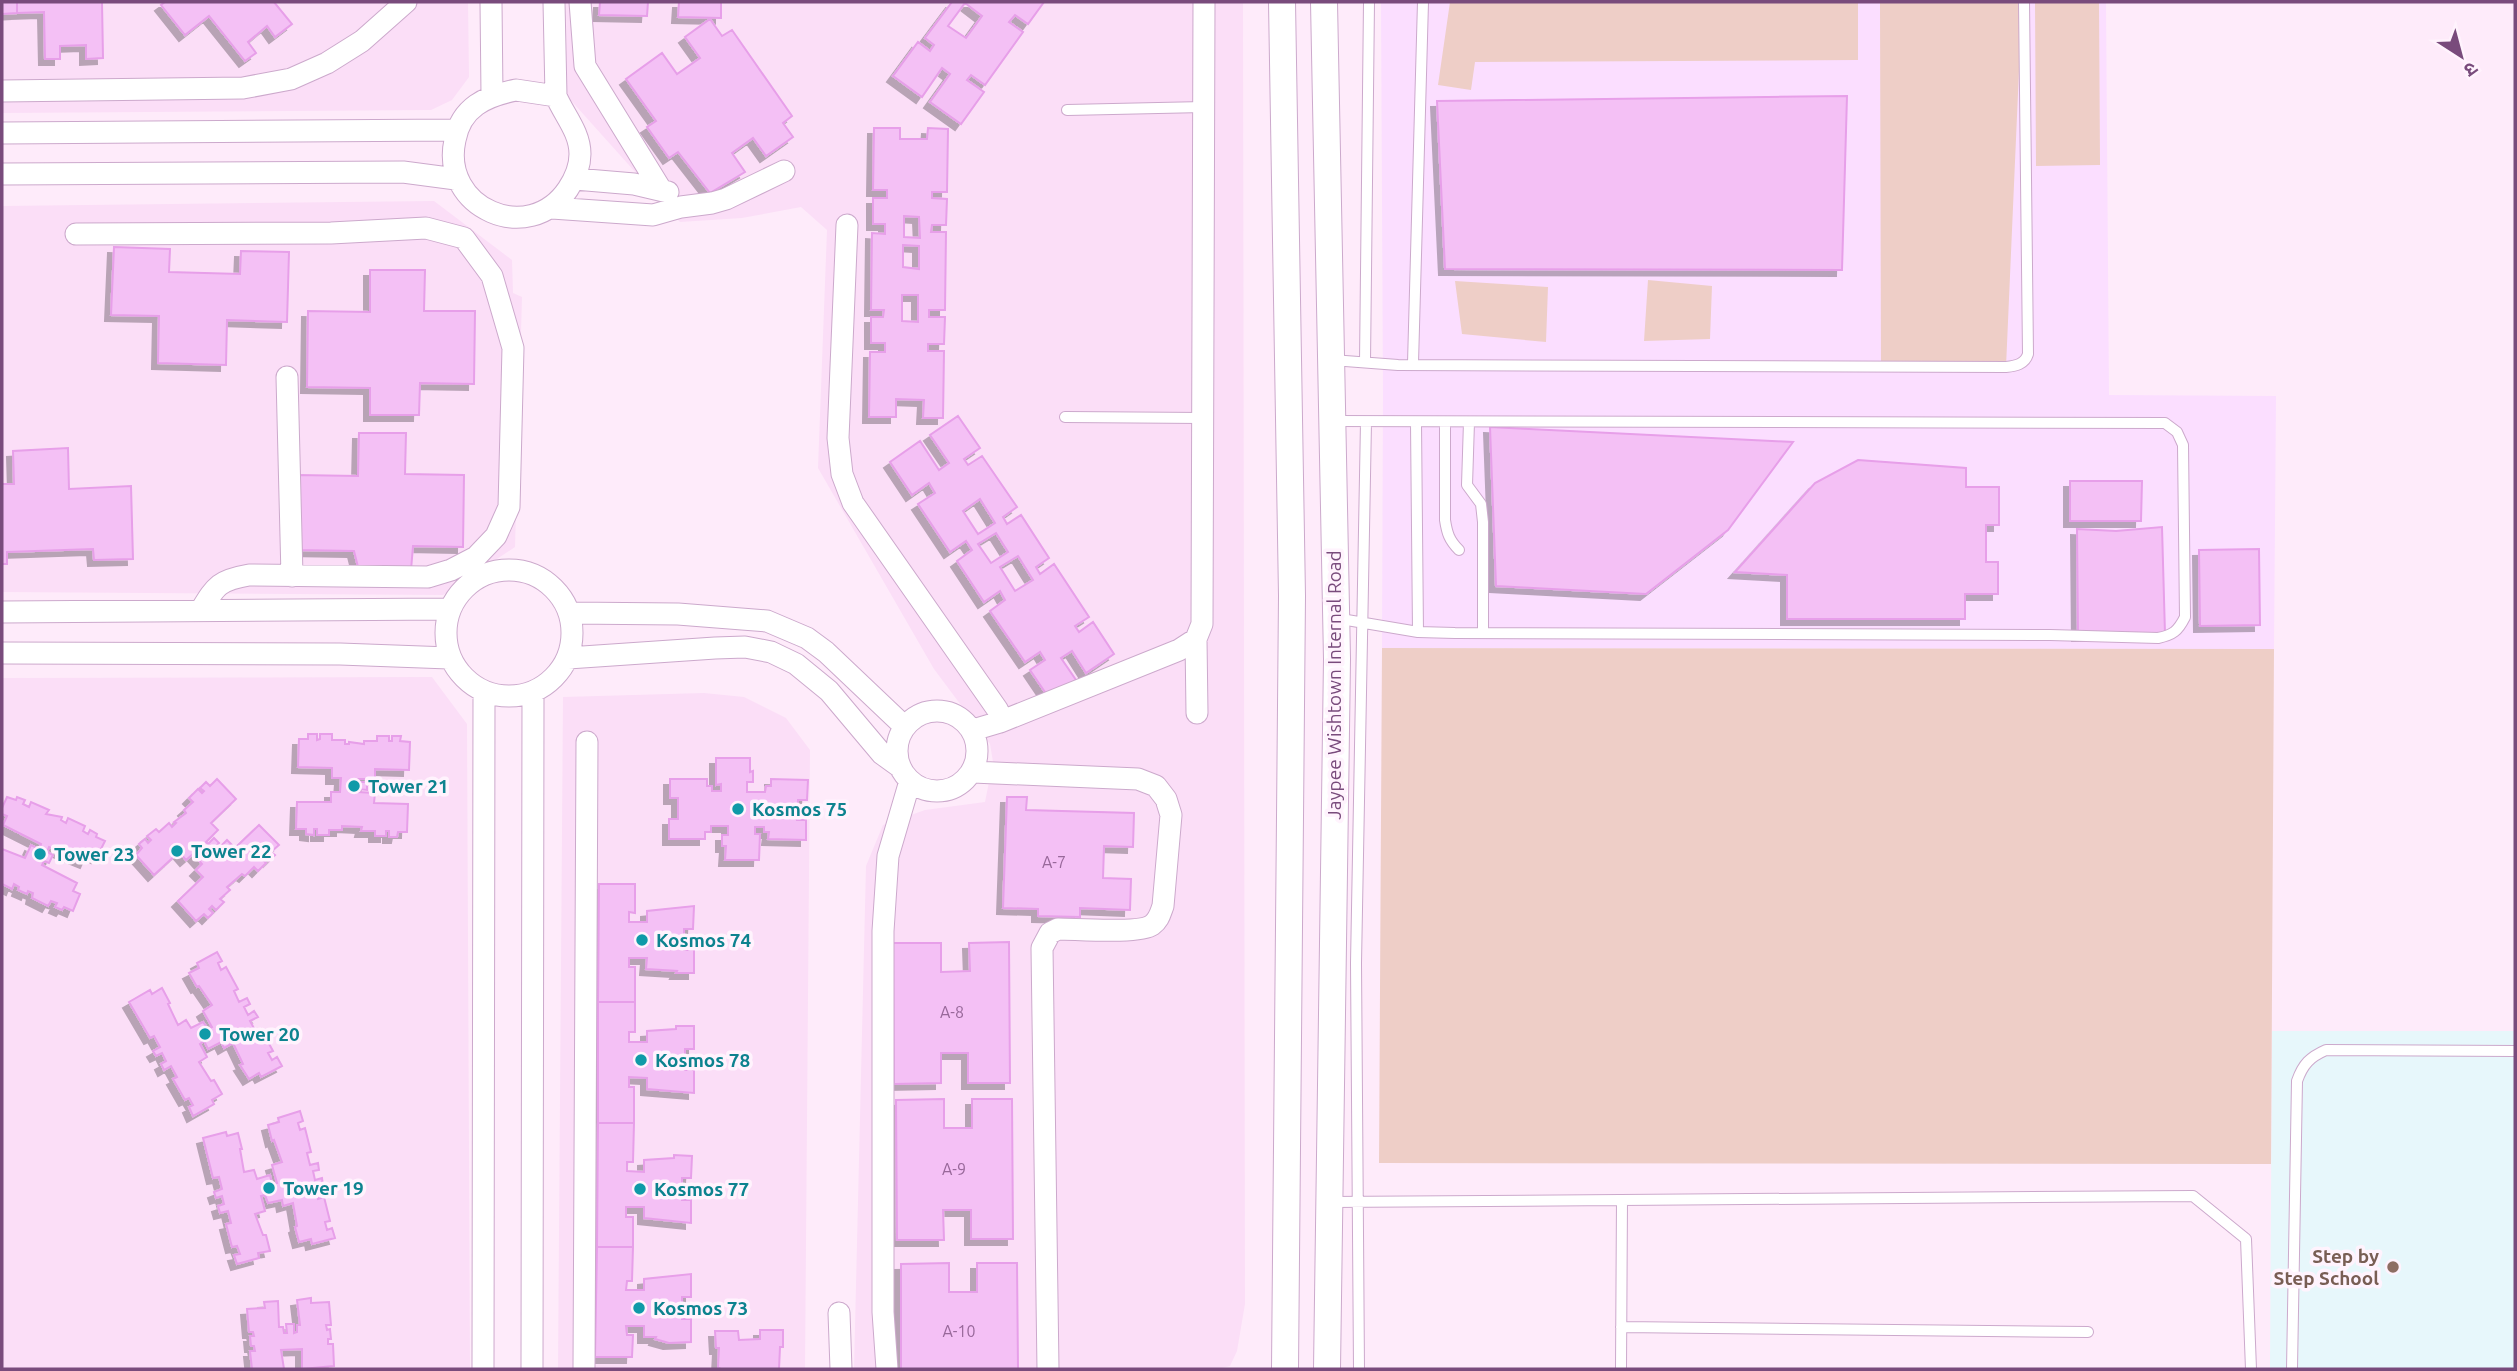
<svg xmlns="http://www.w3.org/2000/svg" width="2517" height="1371" viewBox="0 0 2517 1371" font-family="Ubuntu,'Noto Sans Devanagari',sans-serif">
<defs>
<filter id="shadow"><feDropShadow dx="-6" dy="6" stdDeviation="0" flood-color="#0004"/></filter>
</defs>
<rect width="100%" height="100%" fill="#feebfa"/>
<path fill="#fbdef7" d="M2,2h466l1,75 -17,23 -21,10 -429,3z
M566,2h677l2,1302 -8,47 -7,15 -12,3h-364l12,-503 17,-41 42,-15 60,-8 8,-40 -3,-18 -56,-75 -116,-201 9,-238 -26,-23 -59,11 -62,4 -113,-126z
M434,201l78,59 1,33 9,4 -7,250 -72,48 -441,-3v-386z
M432,677l35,47 3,645h-468v-691z
M704,693l40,4 42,21 24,32 -5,619h-247l5,-672z"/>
<path fill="#fbdeff" d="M1381,2h725l3,393 167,1 -2,253 -892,-1 1,-253z"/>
<path fill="#e7f7fb" d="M2272,1031h243v338h-245z"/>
<path fill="#eecec7" d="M1450,2h408v58l-383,2 -4,28 -33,-5z
M1880,2h142l-16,365 -125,-1z
M2035,2h64l1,163 -64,1z
M1648,280l64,6 -2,53 -66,2z
M1455,281l93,6 -2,55 -84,-8z
M1382,648l892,1 -3,515 -892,-1z"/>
<path fill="#f4c0f5" stroke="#e79fe9" stroke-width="2" fill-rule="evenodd" filter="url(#shadow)" d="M2,2h15v11l-15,1z
M17,2h85l1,56 -17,1v-14l-26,1v13h-15l-1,-47 -27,1z
M165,2h109l18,22 -17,13 -8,-11 -19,16 8,11 -11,8 -36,-45 -24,19 -24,-30z
M600,2h48l-1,14 -48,-1z
M679,2h42v16l-43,-1z
M952,2h92l-16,22 -13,-9 -6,7 14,10 -38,53 -14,-10 -4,5 17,12 -23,32 -31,-22 20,-28 -8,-6 -20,29 -29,-21 25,-34 12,9 4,-6 -9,-7zM965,3l17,13 -16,22 -18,-12z
M710,19l12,17 10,-6 60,86 -9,7 10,14 -27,19 -13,-18 -21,15 13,19 -35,21 -32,-41 -9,6 -22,-31 9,-6 -30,-42 36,-26 15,21 23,-16 -15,-21z
M1847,96l-5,174 -397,-1 -8,-168z
M874,128h26v11h27l1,-11 20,1 -1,63h-15v6l15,1 -1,26h-14l-1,7h15l-1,78h-16v7h16l-1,27h-16v7h16l-1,67h-20l1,-18 -28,-1v18h-27l1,-65h15v-9h-14v-26h12l1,-7h-13l1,-77 13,1v-10h-12v-26h14v-8h-14zM904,216l15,1 1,21 -16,-1zM903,245l16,1v23l-16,-2zM902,295h16v27l-16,-1z
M114,247l56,2 -1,23 71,2 1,-23 48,1 -2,70 -60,-2 -1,45 -68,-2 1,-47 -48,-1z
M370,270h55l-1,41h51l-1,73 -54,-1 -1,32h-49v-27l-63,-1 1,-76 62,1z
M958,416l22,32 -16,11 4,6 14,-9 35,51 -14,10 4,7 14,-9 28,43 -13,9 4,7 14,-10 35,53 -14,9 4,6 14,-10 21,32 -28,19 -14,-22 -11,7 15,22 -27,18 -19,-28 15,-10 -5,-8 -15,10 -35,-51 15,-11 -5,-9 -16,11 -27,-41 15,-11 -6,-9 -16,11 -32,-48 17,-11 -6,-10 -17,12 -22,-33 30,-21 19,29 10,-7 -19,-28zM980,499l15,24 -17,11 -15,-23zM996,533l12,19 -17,11 -13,-19zM1018,556l15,24 -18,11 -15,-24z
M1490,427l303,15 -65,88 -82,64 -150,-8z
M359,433h47l-1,41 59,1 -1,72 -50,-1 -2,24 -52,1 -5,-20 -58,-1 1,-75 61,1z
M68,448l1,41 62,-3 2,73 -39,1 -1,-11 -86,3v12h-5v-80h12l-1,-33z
M1858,460l108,8v19h33v38h-13v37h12v32h-33v25h-178v-44l-52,-3 80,-89z
M2070,481h72l-1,40h-71z
M2162,527l3,107 -87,1 -1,-106 39,2z
M2259,549l1,76 -60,1 -1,-76z
M308,734h9v6l3,-1v-5h12v6h13v4h4v-2l15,2v-3h13v-5h12v5h3v-5h9l-1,5 10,1 -1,28 -34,-1v10h-17v3h9v8l-9,-1v3l17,1 -1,10 34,1 -1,28h-9l-1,5h-8v-6h-3v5h-11v-5h-14l1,-4 -20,-1v4h-13v5h-12v-6h-3v6l-8,-1v-5h-10l1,-27h34v-10h9l1,-14h-9v-10l-34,-1 1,-28h9z
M716,758h34v14l3,-1v11h-6v10h18l1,-6h5v-7l37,1 -1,20h-9l-1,20h9v20l-38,-1 1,-7h-5v-5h-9v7h5l-1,26h-34l1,-14h-4v-11h6v-9h-17v6h-6v7h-36v-20h9v-21h-8v-19h37v7h5v5h9v-7l-5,1z
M217,779l19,20 -25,24 7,7 -12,12 2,2 6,-6 5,5 -6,7 2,2 12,-12 8,8 24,-23 20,20 -8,7 4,3 -6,6 -4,-4 -2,3 3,3 -8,8 -4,-4 -9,9 -3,-2 -15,13 3,3 -10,9 4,3 -8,8 -4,-4 -3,3 4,4 -5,5 -4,-4 -8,7 -18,-20 25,-24 -7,-7 6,-6 -9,-10 -7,6 -7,-8 -25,23 -18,-20 6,-7 -3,-4 6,-5 3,4 3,-3 -4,-4 9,-7 3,3 10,-9 3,4 4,-4 -2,-1 12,-9 -2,-3 9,-8 -4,-4 9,-9 4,4 2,-2 -4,-3 6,-6 4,4z
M7,797l9,3 1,-3 8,3 -2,4 6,3 2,-5 18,8 -3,4 16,3 -1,3 5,3 2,-5 17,8 -2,5 5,3 2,-4 7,4 -1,3 9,4 -8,16 -7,-4 -4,9 -37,-15 -2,5 6,3 -4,8 -5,-2 -2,4 35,18 -4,8 7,3 -7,17 -9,-4 -2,3 -7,-3 2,-4 -6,-2 -3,5 -16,-8 1,-5 -5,-2 -1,3 -9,-4 1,-3 -5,-3 -2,5 -10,-5v-35l23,9 6,-13 8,4 2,-5 -38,-19 4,-9 -5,-2v-6z
M1007,797h20l-1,13 108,3 -1,34 -29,-1 -1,32 28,1 -1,31 -50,-2v9l-42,-1v-7l-35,-1z
M599,884h36v29l-6,-1v10h18v-11l47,-5 -1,23h-9v21h10v23h-18l1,-2 -31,-2 1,-11h-18v9h6v35h-37z
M1009,942l1,141h-42v-30h-27v30l-47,1 -1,-141h48v29l29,-1 -1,-28z
M217,952l5,9 -4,2 3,7 5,-3 12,22 -4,2 5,11 8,-4 3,6 -6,3 4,8 6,-4 4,6 -8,4 6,11 5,-3 12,22 -5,2 4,7 5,-3 5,9 -21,11 -2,-4 -10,6 -9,-14 3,-1 -10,-21 -9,5 -3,-6 -13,7 -4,-8 -4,3 7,13 -8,5 12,19 3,-1 8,14 -10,6 2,4 -21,12 -4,-9 4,-2 -4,-7 -4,2 -12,-21 4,-2 -6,-11 -7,4 -3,-6 5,-3 -4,-8 -6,3 -3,-5 7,-4 -6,-11 -4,2 -21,-36 21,-12 2,4 10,-6 8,15 -2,1 10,21 8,-5 5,8 12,-6 5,7 4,-2 -9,-16 9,-6 -13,-19 -2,1 -8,-14 10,-5 -2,-5z
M598,1002h37v30h-6v10h18v-11l29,-2v-3h18v23h-9v21h9v23l-47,-4v-11l-18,-1v10h5v36h-36z
M944,1099v29h28v-29h40l1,140h-42v-29h-28l1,30h-47l-1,-140z
M300,1111l3,10 -5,2 2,7 5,-2 6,24 -4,1 3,12 8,-2 1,7 -6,1 2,9 7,-2 1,7 -7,2 2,12 6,-2 6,24 -5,1 2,8 5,-2 3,10 -23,6 -1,-5 -12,3 -4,-15 2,-1 -4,-23 -10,3 -1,-6 -14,3 -3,-8 -4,1 4,15 -10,3 8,21h3l4,16 -12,2 1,5 -22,6 -3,-9 6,-1 -3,-8 -5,1 -6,-23 5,-1 -3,-12 -8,2 -2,-7 6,-2 -2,-8 -6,2 -2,-6 8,-3 -3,-12 -6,1 -10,-40 23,-6 1,4 11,-3 4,16h-2l4,23 10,-2 3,9 13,-4 2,9 5,-1 -5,-18 10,-3 -8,-22 -2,1 -4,-16 11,-3 -1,-4z
M598,1123h36l-1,39h-6v9l17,1v-12l30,-2v-3l18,1 -1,22h-9v22h9v23l-47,-5v-11h-18v10h7v30h-36z
M597,1247h36l-1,34h-5l-1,9h18v-11l47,-5v23h-9v22h9v23l-22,1 -14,-4 1,-2h-12v-11h-18l1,9h6l-1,22h-37z
M949,1263v29h28v-29h40l1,106h-117v-105z
M311,1298v5l18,-1 2,23h-5l1,5 3,-1 1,10h-3v5h5l1,22 -32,3v-20l-21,1 3,19h-32l-2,-18h5l-1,-5h-3l-1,-10h4l-1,-4h-4l-2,-23 18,-1 -1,-6 14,-1 1,26h4l1,6h3l-1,-9h8v9l3,-1v-7h3l-3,-25z
M760,1330h23v17h-3l-1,22h-58l-3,-2 1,-19h-3l-1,-17h23l1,9 21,-1z"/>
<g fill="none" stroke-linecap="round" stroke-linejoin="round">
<defs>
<path id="service" d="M1067,110l137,-3
M1332,360l66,5 608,2c10,-1 19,-3 22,-13l-4,-352
M1365,362l4,-360
M1413,363l10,-361
M1065,417l138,1
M1333,421l832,2 12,9 6,13 2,172c-7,14 -12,18 -27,21l-108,-3 -595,-2 -37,-1 -83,-14
M1445,422v98c2,13 4,20 14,30
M1469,422l-2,63 14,19 2,18v111
M1416,423l2,209
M1329,1202l864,-6 53,43 5,130
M1621,1327l467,5
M1359,1369l-3,-406 10,-541
M1621,1369l1,-169
M2292,1369l5,-288c6,-17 13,-24 29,-31l189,1"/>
<path id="minor" d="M491,2l1,93
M554,2l2,94
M580,2l5,64 75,122
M516,90l40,6c8,19 24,36 24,58 0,13 -6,26 -12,35 -39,58 -128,19 -113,-49 6,-33 31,-44 61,-50z
M2,91l241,-3 48,-9 36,-16 35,-22 44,-39
M2,133l455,-3
M2,174l401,-2 53,7
M575,179l59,5 34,8
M552,208l101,7 28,-8 31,-4 14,-4 58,-28
M847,225l-9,213 4,36 11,29 144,206 4,8 -1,5 -27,8
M76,234l255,-1 95,-5 38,10 28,38 21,72 -4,159 -13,29 -20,21 -25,13 -23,7 -179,-2c-29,5 -33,10 -48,35
M287,377l5,199
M446 633a63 63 0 1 1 126 0a63 63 0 1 1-126 0Z
M2,612l448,-3
M570,613l108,1 89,7 40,17 19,14 79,75
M1196,639l1,74
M2,653l338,1 109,4
M568,658l147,-10 30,-1 26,5 25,12 33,27 53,63 18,13
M897 751a40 40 0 1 1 80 0a40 40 0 1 1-80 0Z
M1000,722l179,-72 17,-11 6,-15 2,-622
M973,772l165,7 18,7 10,13 5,16 -8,91c-3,8 -4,14 -11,19 -13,9 -75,4 -94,4l-8,4 -8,15 6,421
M839,1313l2,56
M483,1369l1,-677
M532,1369l1,-677
M584,1369l3,-627
M887,1369l-4,-57v-381l5,-75 22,-75"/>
<path id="tertiary" d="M1282,2l10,594 -7,773
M1324,2l13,657 -10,710"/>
</defs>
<use href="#service" stroke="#cca9cc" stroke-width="12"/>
<use href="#minor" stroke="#cca9cc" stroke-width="23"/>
<use href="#tertiary" stroke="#cca9cc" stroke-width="28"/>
<use href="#service" stroke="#fff" stroke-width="10"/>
<use href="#minor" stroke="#fff" stroke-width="21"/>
<use href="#tertiary" stroke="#fff" stroke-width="26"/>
</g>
<g fill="#0f9aa8" stroke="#fff3fd" stroke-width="2.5">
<circle cx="354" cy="786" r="7"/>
<circle cx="738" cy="809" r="7"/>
<circle cx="177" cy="851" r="7"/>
<circle cx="40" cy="854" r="7"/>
<circle cx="642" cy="940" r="7"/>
<circle cx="205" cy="1034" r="7"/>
<circle cx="641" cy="1060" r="7"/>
<circle cx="269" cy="1188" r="7"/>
<circle cx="640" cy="1189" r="7"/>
<circle cx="639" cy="1308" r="7"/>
</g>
<circle fill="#8d6e63" stroke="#fff3fd" stroke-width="2.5" cx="2393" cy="1267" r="7"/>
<g text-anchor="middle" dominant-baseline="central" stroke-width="7" stroke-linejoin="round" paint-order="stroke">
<g font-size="16" fill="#98689a">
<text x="1054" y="862">A-7</text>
<text x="952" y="1012">A-8</text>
<text x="954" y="1169">A-9</text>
<text x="959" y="1331">A-10</text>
</g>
<g font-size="19" fill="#794b7c" stroke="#fff3fd">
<text transform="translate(1334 685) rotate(-90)">Jaypee Wishtown Internal Road</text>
</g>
<g font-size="19" font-weight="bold" fill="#0d838f" stroke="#fff3fd" text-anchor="start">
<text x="368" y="786">Tower 21</text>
<text x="752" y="809">Kosmos 75</text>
<text x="191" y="851">Tower 22</text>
<text x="54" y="854">Tower 23</text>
<text x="656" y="940">Kosmos 74</text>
<text x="219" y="1034">Tower 20</text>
<text x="655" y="1060">Kosmos 78</text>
<text x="283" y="1188">Tower 19</text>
<text x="654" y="1189">Kosmos 77</text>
<text x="653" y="1308">Kosmos 73</text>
</g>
<g font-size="19" font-weight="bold" fill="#785e54" stroke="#fff3fd" text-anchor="end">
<text x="2379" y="1256">Step by<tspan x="2379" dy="22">Step School</tspan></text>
</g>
</g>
<rect width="2517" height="1371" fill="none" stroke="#794b7c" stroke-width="7"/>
<g transform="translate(2461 56) rotate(144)" stroke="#fff3fd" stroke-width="5" paint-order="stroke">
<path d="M0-5L12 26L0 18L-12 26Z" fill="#794b7c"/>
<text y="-10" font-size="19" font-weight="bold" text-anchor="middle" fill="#794b7c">उ</text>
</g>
</svg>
